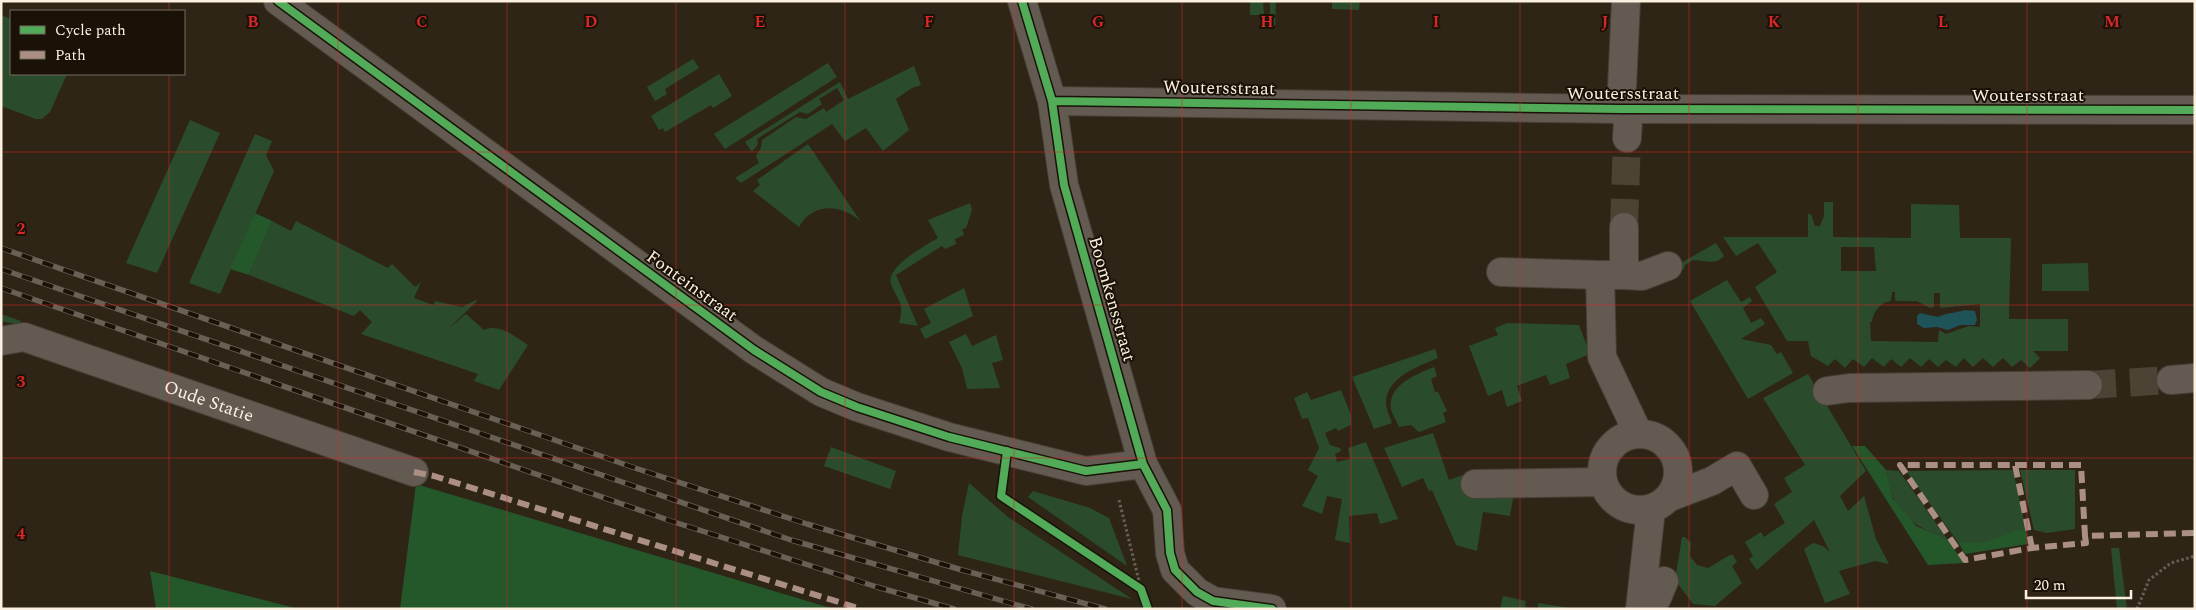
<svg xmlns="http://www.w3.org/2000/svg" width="2196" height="610" viewBox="0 0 2196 610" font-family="Spectral,serif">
<rect width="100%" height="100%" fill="#2e2516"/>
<path fill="#2b4c2c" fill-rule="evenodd" d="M1250,1h13l1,14h-14z
M1270,1h6l-1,26h-5z
M1332,1h28l-1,9 -27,-1z
M1,15l10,4v55h56l-17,38 -8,7h-6l-35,-13z
M693,59l6,9 -34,21 2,5 -12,7 -8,-14z
M828,63l9,14 -112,72 -11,-15z
M914,66l7,19 -9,3 -16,11 13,31 -26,21 -17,-23 -21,13 -13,-17 -91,59 -6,-5 24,-15 -3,-7 5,-8 1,-8 34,-23 10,2 18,-11 2,4 18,-12 -7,-12 -18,11 3,5 -14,10 -8,-2 -43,27 1,5 -6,8 -7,-10 95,-60 8,17z
M719,74l13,22 -19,12 -2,-3 -46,27 -2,-4 -4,2 -8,-14z
M190,120l30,13 -63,140 -31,-10z
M255,134l17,7 -6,14 8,16 -54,123 -31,-11z
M808,144l53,78c-19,-18 -48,-20 -62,5l-46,-36 7,-6 -3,-5z
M1824,202h9v35l78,1v-34l48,1 1,33h51l-2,81h59v32h-35l7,7 -10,10 -9,-8 -9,7 -9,-9 -10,9 -10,-9 -10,9 -9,-9 -8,9 -10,-7 -8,7 -9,-8 -8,8 -11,-9 -9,9 -10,-8 -7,8 -12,-9 -8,9 -11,-8 -8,9 -10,-9 -7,7 -17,-10 -3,-15h-21l-32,-54 22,-15 -19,-29 -22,13 -13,-19h85v-23h3l4,12h5l4,-10zM1841,247h33l2,24h-35zM1892,292h3v8l2,1h20l13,7 4,-1v-14h6v15l40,-4v23l-11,-1 -23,8 -7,-4 -1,12 -67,-1 -1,-19h2c1,-10 8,-20 19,-21z
M970,203l2,7 -6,18 -4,1 2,6 -9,4 1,5 -11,5 -3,-3 -46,29 22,51 -19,-3c6,-21 -1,-21 -8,-39 -6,-17 35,-39 47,-46l-10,-18z
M272,221l19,10 5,-10 92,47 4,-4 23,23 6,-5 -7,16 19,7 2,-4 27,6 14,-7 1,1 -31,30 20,-17 18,16c16,-7 31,7 44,15l-29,45 -25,-9 4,-7 -117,-40 11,-12 -12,-12 -6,6 -105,-41z
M1716,243l8,13c-9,10 -19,4 -31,4l-8,5 -2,5 -11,-2z
M2088,263l1,28h-47v-27z
M1727,280l14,22 9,-5 2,4 -9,7 8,15 10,-5 4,6 -24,15 30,6 6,9 4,-2 12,21 -45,26 -58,-98z
M964,288l9,28 -48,23 -5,-10 11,-6 -7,-14z
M1,314l20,7 -1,4 -19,-4z
M1507,323l72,2 11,29 -24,10 4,14 -20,7 -4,-10 -29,11 5,15 -15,6 -5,-17 -14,6 -19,-50 29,-11 -3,-7z
M966,334l6,12 24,-11 7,25 -11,3 8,25 -33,1 -5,-21 -13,-26z
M1435,349l3,9c-19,8 -52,19 -52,45 0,6 4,14 6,20l-18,6 -22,-52z
M1434,367l3,9 -6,3 4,13h3l9,19 -4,2 3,9 -27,10 -8,-7 -12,2c-2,-6 -7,-12 -8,-18 -4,-24 26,-35 43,-42z
M1808,374l58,97 -26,25 8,15 16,-15 12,43 13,25 -14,-3 -36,10 11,23 -25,9 -21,-54 9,-6 10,3 7,6 -16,-32 -57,50 -8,-11 4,-3 -8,-14 16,-10 3,5 21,-14 -11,-19 18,-12 -8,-14 21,-13 -42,-67z
M1341,390l10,25v10l-13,6 -2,-3 -11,5 5,12 10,3 1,3 -6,3 2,8 13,-3 -2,-11 18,-6 32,77 -18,5 -3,-11 -28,3 1,27 -15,-3 7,-41 -15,-3 -5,18 -20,-8 16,-30 -10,-6 11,-22 -11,-30 -6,1 -8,-21 13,-6 4,8z
M1433,433l16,47 29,-10 2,7 -13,14 46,7 -3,18 -27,-4 -6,39 -21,-6 -24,-55 -3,1 -6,-13 -21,9 -18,-39z
M831,447l65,24 -6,18 -66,-23z
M1886,470l13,1 48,68c-21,-8 -46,-19 -54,-42 -3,-9 -5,-18 -7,-27z
M2013,470l13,60c-15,1 -28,9 -43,13 -8,1 -17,0 -25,-1l-52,-71z
M2020,470h55v59l-28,4 -13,-3z
M969,483l39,34 124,82 -174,-44 4,-39z
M1033,491l57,17 19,10 18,48 -99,-69z
M1682,537h3l6,6 -1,13 7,9 11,3 22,-13h3l4,7 -5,4 10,17 -27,23 -22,-2 -18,-24z
M2111,548h8l8,61h-10z
M1503,596l23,5 -1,8h-25z
M1538,603l39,6h-39z"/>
<path fill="#24572a" d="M255,213l17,8 -23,54 -19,-6z
M1852,446h13l21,24 7,29 11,13 12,14 31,13 17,24 -36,2z
M416,484l418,125h-434z
M2018,530h8l2,14 -63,10 -7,-12 24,1z
M150,571l149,38h-143z"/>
<path fill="#1f535a" d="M1965,310l10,1 2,9 -2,5h-15l-12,5 -11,-3 -13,1 -7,-4v-8l3,-3 18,4c7,-4 18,-4 27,-7z"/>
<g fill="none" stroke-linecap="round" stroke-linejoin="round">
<path stroke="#4d4334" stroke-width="28" stroke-dasharray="28 14" stroke-linecap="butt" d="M1624,227l3,-89
M2088,385l83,-5"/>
<defs>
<g id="minor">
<path d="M278,1l476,349 67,42 36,15 92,30 137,34 57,-7"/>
<path d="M1022,1l30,100 12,84 79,279 24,46 3,43 5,17 22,22 16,9 59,8"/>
<path d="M1626,1l-5,108 7,12 -1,17"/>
<path d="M1052,101l569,8 574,1"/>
<path d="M1624,227v48h-24l2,82 36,76"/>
<path d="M1501,272l99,3"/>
<path d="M1624,275l18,1 26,-10"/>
<path id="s1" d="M1,341l23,-4 390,135"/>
<path d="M2171,380l24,-2"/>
<path d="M1827,391l22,-3 239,-3"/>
<circle cx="1640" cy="472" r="38"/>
<path d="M1475,484l128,-2"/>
<path d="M1670,497l42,-16 25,-15 17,29"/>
<path d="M1640,609l11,-100"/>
<path d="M1646,609l11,-11 7,-17"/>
</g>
</defs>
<use href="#minor" stroke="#484035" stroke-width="30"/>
<path stroke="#666056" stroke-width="3" stroke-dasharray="2.5 2.5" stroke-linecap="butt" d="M1119,500l22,89
M2137,609l12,-29 22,-17 24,-7"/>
<use href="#minor" stroke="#635b52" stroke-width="28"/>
<defs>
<path id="rail" d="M1,248l637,221 169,55 155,46 143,39
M1,269l790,271 240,69
M1,288l670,233 206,66 77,22"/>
</defs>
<use href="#rail" stroke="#696156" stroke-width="5.5"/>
<use href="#rail" stroke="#1a1207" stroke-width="4" stroke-dasharray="11" stroke-linecap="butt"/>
<path stroke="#ac8f84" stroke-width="6" stroke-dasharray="12 6" stroke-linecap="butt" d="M2015,465h66l4,71 110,-3
M414,472l20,4 427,133
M2032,548l-17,-83h-115l65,95 67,-12 54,-5 -1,-7"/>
<defs>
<path id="cycleway" d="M278,1l476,349 67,42 36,15 92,30 137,34 57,-7
M1022,1l30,100 12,84 79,279 24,46 3,43 5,17 22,22 16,9 59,8
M1052,101l569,8 574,1
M1007,451l-6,45 140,93 7,20"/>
</defs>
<use href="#cycleway" stroke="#1a1207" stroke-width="11"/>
<use href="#cycleway" stroke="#51ab58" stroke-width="8"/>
</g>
<path fill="none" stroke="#d62828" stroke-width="1" stroke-opacity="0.55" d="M169,1v10M338,1v608M507,1v608M676,1v608M845,1v608M1014,1v608M1182,1v608M1351,1v608M1520,1v608M1689,1v608M1858,1v608M2027,1v608M169,74v535M1,152h2194M1,305h2194M1,458h2194"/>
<g text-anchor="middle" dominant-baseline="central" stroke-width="4" stroke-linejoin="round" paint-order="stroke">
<g font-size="18" fill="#fcf0e1" stroke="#1a1207">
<text transform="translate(1219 88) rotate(1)">Woutersstraat</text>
<text x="1623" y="93">Woutersstraat</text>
<text x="2028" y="95">Woutersstraat</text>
<text transform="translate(692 286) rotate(36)">Fonteinstraat</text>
<text transform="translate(1112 299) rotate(74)">Boomkensstraat</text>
<text stroke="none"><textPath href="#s1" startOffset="219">Oude Statie</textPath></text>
</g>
</g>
<g font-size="16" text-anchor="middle" font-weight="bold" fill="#d62828" stroke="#1a1207" stroke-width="4" stroke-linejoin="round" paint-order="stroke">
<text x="253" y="27">B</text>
<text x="422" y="27">C</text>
<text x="591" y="27">D</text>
<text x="760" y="27">E</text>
<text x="929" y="27">F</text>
<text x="1098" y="27">G</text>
<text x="1267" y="27">H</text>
<text x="1436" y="27">I</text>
<text x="1605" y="27">J</text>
<text x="1774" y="27">K</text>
<text x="1943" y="27">L</text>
<text x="2112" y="27">M</text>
<text x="21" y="234">2</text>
<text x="21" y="387">3</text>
<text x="21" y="539">4</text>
</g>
<rect width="2196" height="610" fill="none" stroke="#fcf0e1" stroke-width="5"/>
<rect x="10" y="10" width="175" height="65" fill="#1a1207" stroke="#746b5e"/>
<rect x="20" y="26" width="25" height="8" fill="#51ab58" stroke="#746b5e"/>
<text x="55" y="35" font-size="15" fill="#fcf0e1">Cycle path</text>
<rect x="20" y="51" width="25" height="8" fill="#ac8f84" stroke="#746b5e"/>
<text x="55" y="60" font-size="15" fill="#fcf0e1">Path</text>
<path d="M2026 590v8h105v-8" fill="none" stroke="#fcf0e1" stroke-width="2.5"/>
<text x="2034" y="590" font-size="15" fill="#fcf0e1" stroke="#1a1207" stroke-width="4" paint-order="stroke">20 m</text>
</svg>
